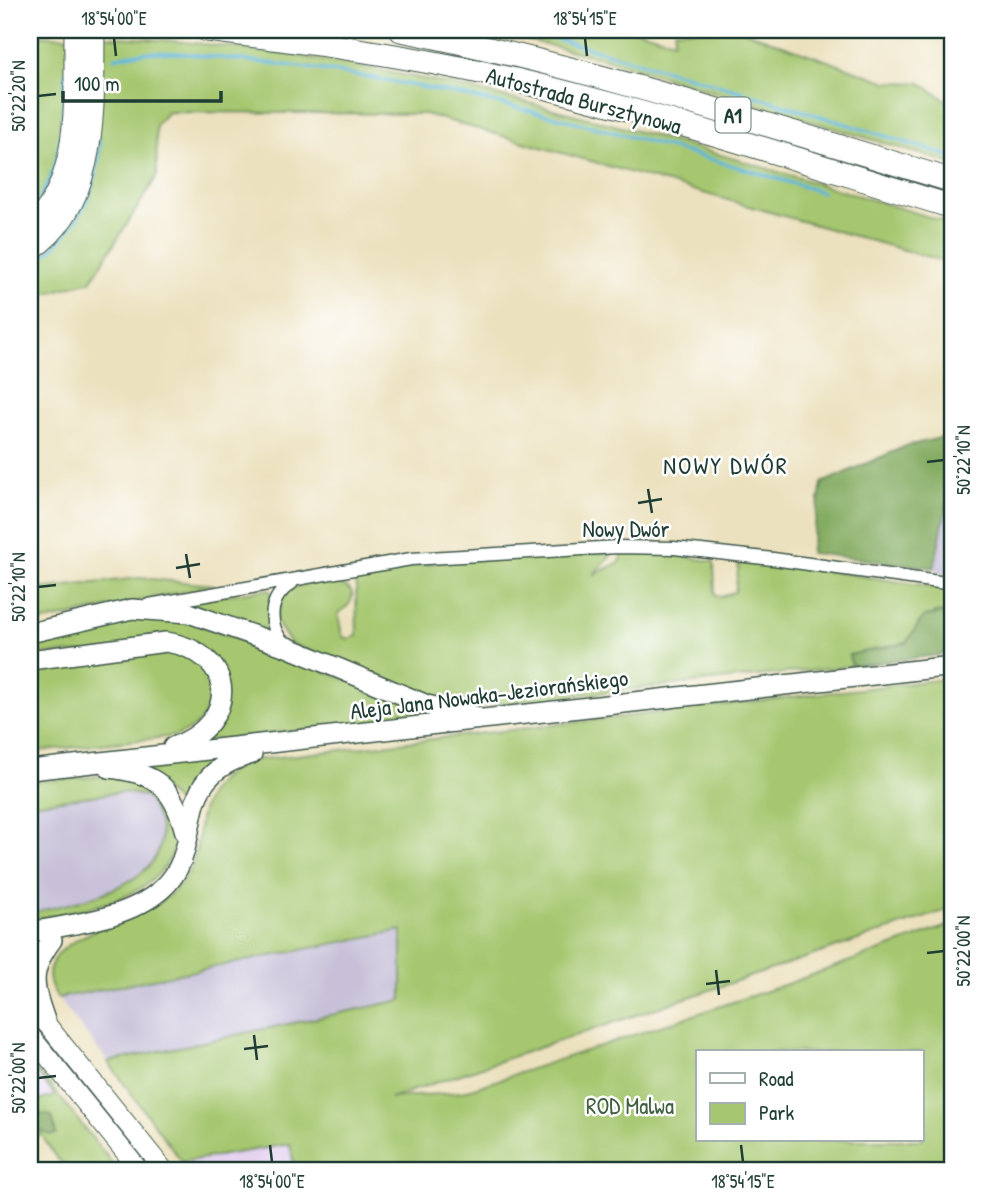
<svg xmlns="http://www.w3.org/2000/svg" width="983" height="1201" viewBox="0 0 983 1201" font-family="'Patrick Hand',sans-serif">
<rect width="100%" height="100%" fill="#fff"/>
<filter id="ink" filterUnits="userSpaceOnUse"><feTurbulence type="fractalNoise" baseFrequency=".0143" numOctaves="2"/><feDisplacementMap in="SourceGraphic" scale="14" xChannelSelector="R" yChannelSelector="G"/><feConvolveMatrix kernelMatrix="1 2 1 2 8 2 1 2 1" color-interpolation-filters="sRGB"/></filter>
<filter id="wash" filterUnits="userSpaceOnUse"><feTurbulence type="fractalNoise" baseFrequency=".00686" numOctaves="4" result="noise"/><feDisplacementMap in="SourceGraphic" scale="28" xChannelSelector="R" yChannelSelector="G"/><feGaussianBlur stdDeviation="1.57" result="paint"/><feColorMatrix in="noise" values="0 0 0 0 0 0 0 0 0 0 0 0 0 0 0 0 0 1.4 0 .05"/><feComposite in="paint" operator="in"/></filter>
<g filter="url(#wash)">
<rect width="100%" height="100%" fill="#ece1be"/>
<path fill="#e5d3f0" d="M30,1064l25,33 -25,6z
M290,1144l5,27h-106l-7,-9z"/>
<path fill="#c7c0d8" d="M951,474h2v102l-16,-2 -3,-6z
M122,792l24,4 11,17 4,29 -4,16 -26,24 -41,17 -60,14v-109z
M402,930v70l-294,62 -50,-64z"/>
<path fill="#a6c76f" stroke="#628252" stroke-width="2" fill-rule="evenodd" d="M485,30h151l38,11 1,-11h66l146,52 34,1 32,22v59l-351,-106z
M30,35l41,2 -10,128 -31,54z
M100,36c293,13 574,105 853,188v40l-528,-150 -257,-2 -12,13 1,51 -66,105 -61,17v-42z
M614,552l-21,23 27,-13 3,-10 50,2 41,8 1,32 6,3 14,-5 4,-29h33l176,26 5,9v13l-19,2 -28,30 -57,12 3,11 -368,39 -35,-3 -158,-58 -15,-23c2,-7 3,-20 8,-26 22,-23 100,-14 54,19l4,22 6,3 9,-3 -1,-53c9,-24 223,-29 258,-31z
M139,578l76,7 -185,39v-34z
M269,589l3,6v37l-91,-31z
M136,616l52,4 242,91 -1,5 -224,25 17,-23 -22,-71 -170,8v-16z
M157,649c12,3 26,5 37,10 25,12 19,53 1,67 -6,4 -13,7 -19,10l-146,16v-84z
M953,678v230l-563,190 72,-6 322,-107 169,-61v247h-658l-5,-27 -108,18 -74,-100 294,-62v-70l-344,68c-42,-57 74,-75 104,-97 55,-42 22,-70 51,-113 8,-11 22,-19 33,-27zM698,1052h224v88h-224z
M229,753l-44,57 -48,-47z
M128,774c32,11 29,13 45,41 6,9 5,22 2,31 -17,57 -96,63 -145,74v-7c56,-13 172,-34 116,-117l-24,-4 -92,12v-22z
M32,1062l84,106 -1,3h-45l-15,-15 -14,-22 -10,6 3,-12 22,5 -3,-7 -23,-14v-9l25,-7 -25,-32z"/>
<path fill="#84ac62" stroke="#52744b" stroke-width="2" d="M953,435v39l-19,94 -124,-15 12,-70 84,-37z
M953,611v42l-101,13 -3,-11 57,-12 17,-26z
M30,1112l22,4 4,18 -5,1 -17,-7 -4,13z"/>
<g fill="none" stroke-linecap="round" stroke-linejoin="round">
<path stroke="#5db5da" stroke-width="3.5" d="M525,30l191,54 237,73
M114,58c42,-12 83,-2 126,2 198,19 392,75 582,132
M30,210c33,-34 33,-91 35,-137
M30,267c43,-31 69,-72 70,-127"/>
</g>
</g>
<g filter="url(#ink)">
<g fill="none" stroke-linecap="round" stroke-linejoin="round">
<defs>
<path id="street" d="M149,605l262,-46 207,-12 56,1 99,11 180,25
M284,644c-17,-20 -16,-46 8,-61"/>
<path id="secondary" d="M38,1013l127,158
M30,1035l110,136"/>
<path id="primary" d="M30,633l102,-24 57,4 98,34 140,58 48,11
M30,660l136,-18c72,11 74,81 7,105
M109,768c47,5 64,18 76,64
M30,770l923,-104
M30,932c43,-8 98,-13 132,-43 48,-43 3,-112 90,-135
M46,1023c-13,-37 -18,-51 6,-83"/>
<path id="highway" d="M207,30c103,12 207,26 308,50 148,35 293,83 438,127
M401,30c188,37 369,96 552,151
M30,229c54,-46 45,-135 46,-199
M30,249c70,-45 62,-147 63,-219"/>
</defs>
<use href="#street" stroke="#3e5649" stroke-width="15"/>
<use href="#secondary" stroke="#3e5649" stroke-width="20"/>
<use href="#primary" stroke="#3e5649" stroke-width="22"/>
<use href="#highway" stroke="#3e5649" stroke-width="25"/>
<use href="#street" stroke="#fff" stroke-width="12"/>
<use href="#secondary" stroke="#fff" stroke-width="18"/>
<use href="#primary" stroke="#fff" stroke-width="19"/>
<use href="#highway" stroke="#fff" stroke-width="23"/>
</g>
</g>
<path fill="none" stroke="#1f3d34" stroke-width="2.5" d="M114,38l2,18M585,38l2,18M38,96l18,-2M927,462l17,-2M648,489l4,24M638,503l24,-4M186,554l4,24M176,568l24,-4M38,587l18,-2M927,953l17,-2M716,970l3,25M706,984l24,-3M254,1035l3,25M244,1049l24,-3M38,1078l18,-2M270,1145l2,17M741,1145l2,17"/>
<g text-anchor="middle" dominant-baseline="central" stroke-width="5" stroke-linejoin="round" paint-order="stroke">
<rect fill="#fff" stroke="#627771" stroke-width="2" x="715.5" y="97.5" width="35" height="35" rx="5"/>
<g font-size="21" font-weight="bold" fill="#1f3d34">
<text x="733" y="115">A1</text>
</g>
<g font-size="23" fill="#1f3d34" stroke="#fff">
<text transform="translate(584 100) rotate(15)">Autostrada Bursztynowa</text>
<text x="626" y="528">Nowy Dwór</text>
<text transform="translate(489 694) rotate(-7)">Aleja Jana Nowaka-Jeziorańskiego</text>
</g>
<g font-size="23" fill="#416043" stroke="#fff">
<text x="630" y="1105">ROD Malwa</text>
</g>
<g font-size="24" letter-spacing="2" fill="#1f3d34" stroke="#fff">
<text x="726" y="465">NOWY DWÓR</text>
</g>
</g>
<rect width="983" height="1201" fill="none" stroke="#fff" stroke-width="77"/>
<rect x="696" y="1050" width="228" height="91" fill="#ffffff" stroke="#a5b1ae" stroke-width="2"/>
<rect x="710" y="1073" width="35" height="10" fill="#ffffff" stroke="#a5b1ae" stroke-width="2"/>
<text x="759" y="1086" font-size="21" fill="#1f3d34">Road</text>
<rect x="710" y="1103" width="35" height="21" fill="#a6c76f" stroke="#a5b1ae" stroke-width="2"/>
<text x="759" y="1120" font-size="21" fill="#1f3d34">Park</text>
<path d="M63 91v10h158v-10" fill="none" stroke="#1f3d34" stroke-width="3.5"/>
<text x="74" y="91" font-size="21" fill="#1f3d34" stroke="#ffffff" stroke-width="5" paint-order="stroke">100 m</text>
<rect x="38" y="38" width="906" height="1124" fill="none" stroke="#1f3d34" stroke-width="2.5"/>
<g font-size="18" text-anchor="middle" fill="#1f3d34">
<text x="114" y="25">18°54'00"E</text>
<text x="585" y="25">18°54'15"E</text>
<text transform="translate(19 96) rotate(-90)" y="6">50°22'20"N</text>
<text transform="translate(964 460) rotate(-90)" y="6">50°22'10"N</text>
<text transform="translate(19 587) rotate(-90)" y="6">50°22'10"N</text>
<text transform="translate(964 951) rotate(-90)" y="6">50°22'00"N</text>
<text transform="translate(19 1078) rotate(-90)" y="6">50°22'00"N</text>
<text x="272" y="1188">18°54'00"E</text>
<text x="743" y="1188">18°54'15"E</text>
</g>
</svg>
